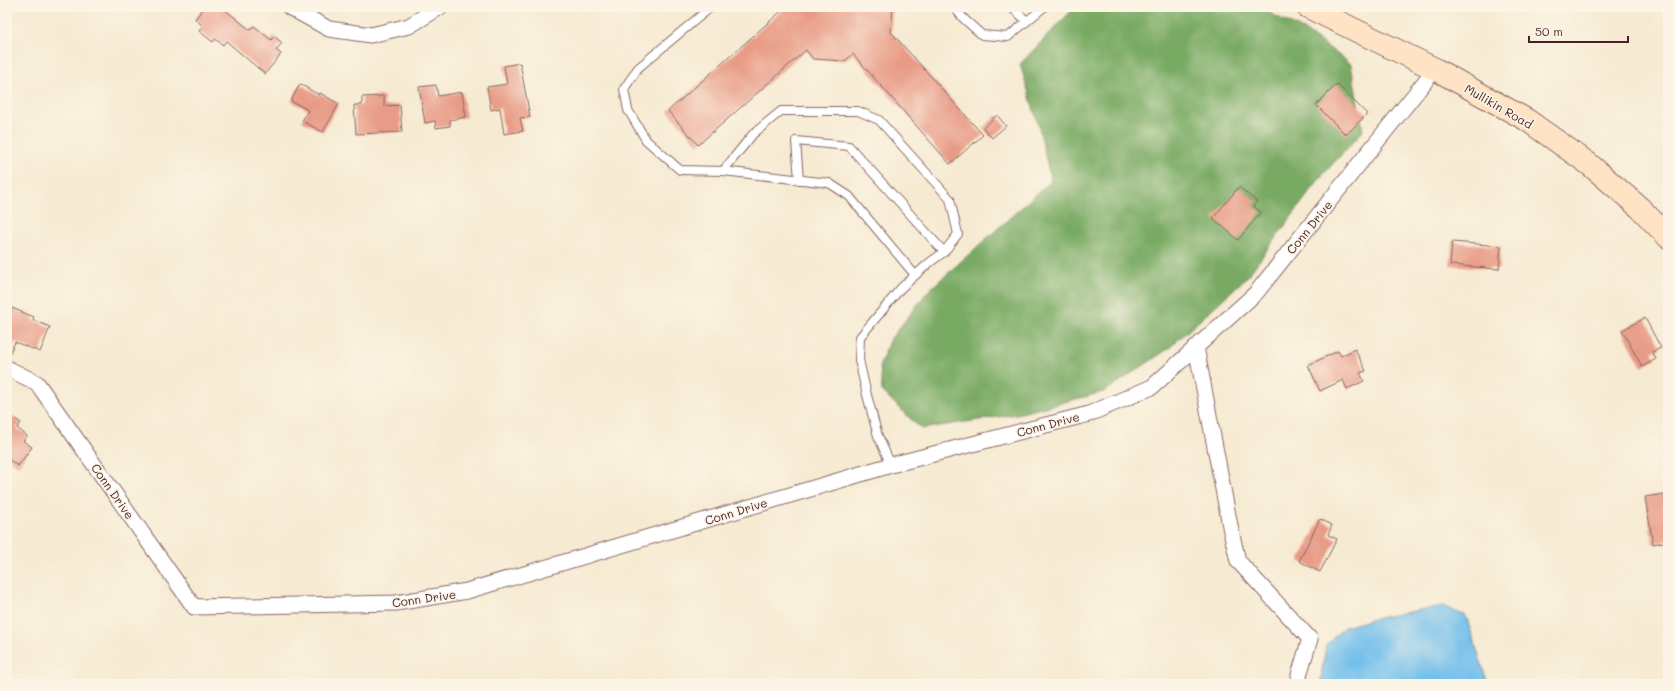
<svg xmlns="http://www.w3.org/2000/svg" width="1675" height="691" viewBox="0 0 1675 691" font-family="Mali,sans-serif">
<rect width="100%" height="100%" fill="#fcf5e5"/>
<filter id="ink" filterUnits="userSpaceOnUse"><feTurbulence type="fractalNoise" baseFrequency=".025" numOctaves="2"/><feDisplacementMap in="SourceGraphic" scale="8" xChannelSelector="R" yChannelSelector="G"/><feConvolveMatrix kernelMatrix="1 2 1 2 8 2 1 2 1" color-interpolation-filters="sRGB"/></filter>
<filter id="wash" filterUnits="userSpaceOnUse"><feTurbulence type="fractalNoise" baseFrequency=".012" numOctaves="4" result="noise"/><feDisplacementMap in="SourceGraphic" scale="16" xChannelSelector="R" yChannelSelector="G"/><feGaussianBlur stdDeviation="0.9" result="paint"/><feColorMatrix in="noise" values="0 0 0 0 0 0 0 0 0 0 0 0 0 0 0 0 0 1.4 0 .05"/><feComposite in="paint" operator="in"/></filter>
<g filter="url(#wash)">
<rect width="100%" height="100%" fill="#f6ead2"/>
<path fill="#79aa64" stroke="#626448" d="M1075,7h183l49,25 44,32 12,67 -43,47 -73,99 -79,72 -64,43 -87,22 -96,15 -39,-38 -2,-26 9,-24 39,-50 123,-110 -12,-54 -19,-63z"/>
<path fill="#72bfec" stroke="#5e6f8c" d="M1442,606l24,10 22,68h-168l6,-39 18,-18 38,-10z"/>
<g id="blocks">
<path fill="#e89b86" d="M204,7h18l28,23 4,-4 17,14 3,-4 8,7 -6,7 5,4 -16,20 -39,-33 -3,4 -8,-6 -2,3 -14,-11 4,-5 -8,-7z
M786,7h107l-2,25 92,103 -33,29 -97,-110 -8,7 -32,-2 -7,-9 -108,95 -30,-34z
M520,63l10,54 -10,1 3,13 -19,3 -4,-26 -9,2 -4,-23 20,-3 -3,-18z
M300,84l19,11 1,-2 19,11 -16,28 -21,-11 6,-11 -17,-9z
M1337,84l30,30 -21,21 -30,-30z
M436,85l2,11 24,-4 4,25 -16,3v6l-14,2 -1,-7 -10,2 -6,-36z
M384,96v10l16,-1 2,27 -46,2 -2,-29h8v-8z
M997,115l9,11 -14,12 -9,-10z
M1239,187l18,15 -4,4 8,6 -23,28 -25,-22z
M1452,242l49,4 -2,23 -49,-4z
M12,308l22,9 -1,3 17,7 -10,25 -25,-10 -8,17v-39z
M1645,318l16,30 -9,4 4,7 -14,8 -20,-37z
M1355,349l11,22 -6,2 4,8 -17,8 -4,-9 -23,11 -12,-26 30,-14 3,5z
M7,413l14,10 -4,5 10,8 -4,5 9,6 -14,19 -11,-8z
M1664,494l4,22v25l-15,3 -8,-47z
M1320,519l12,6 -4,10 9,4 -17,33 -21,-11z"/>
</g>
</g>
<g filter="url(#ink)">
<use href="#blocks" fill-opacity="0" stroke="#866665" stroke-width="1"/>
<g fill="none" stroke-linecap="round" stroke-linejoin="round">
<defs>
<path id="lane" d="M711,7l-73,61 -14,21 4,21 18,30 34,30 43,1 106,12 20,13 66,79
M954,7l10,12 18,16 26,2 36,-30
M1011,7l16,14
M723,171l30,-37 28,-23h77l21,9 71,79 8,35 -14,18 -15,11 -28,25 -41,49 -1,23 8,35 11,41 13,29
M799,180l-3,-39 53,5 95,106"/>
<path id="street" d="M289,7l40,22 42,6 38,-9 31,-19
M1196,347l35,184 7,30 72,78 -11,36 1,9
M7,368l30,15 157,224 202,-4 71,-12 424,-126 198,-51 63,-27 104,-94 179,-224"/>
<path id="secondary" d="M1308,7l127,62 92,51 62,44 51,44 28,29"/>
</defs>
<use href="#lane" stroke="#866665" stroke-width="10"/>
<use href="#street" stroke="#866665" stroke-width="17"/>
<use href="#secondary" stroke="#866665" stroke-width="24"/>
<use href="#lane" stroke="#fff" stroke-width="8"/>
<use href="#street" stroke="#fff" stroke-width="15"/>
<use href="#secondary" stroke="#fee4c5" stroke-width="22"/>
</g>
</g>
<g text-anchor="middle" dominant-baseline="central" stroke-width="3" stroke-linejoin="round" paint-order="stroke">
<g font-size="12" fill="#4a1f2b" stroke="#fcf5e5">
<text transform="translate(1499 106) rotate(30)">Mullikin Road</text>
<text transform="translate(1309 227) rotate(-51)">Conn Drive</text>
<text transform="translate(1048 424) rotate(-15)">Conn Drive</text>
<text transform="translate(113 491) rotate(55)">Conn Drive</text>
<text transform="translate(736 511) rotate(-17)">Conn Drive</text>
<text transform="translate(424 598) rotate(-8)">Conn Drive</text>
</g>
</g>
<rect width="1675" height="691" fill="none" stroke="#fcf5e5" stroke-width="24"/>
<path d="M1529 36v6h99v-6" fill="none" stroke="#4a1f2b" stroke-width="2"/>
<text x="1535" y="36" font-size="12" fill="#4a1f2b" stroke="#fcf5e5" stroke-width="3" paint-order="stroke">50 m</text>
</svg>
